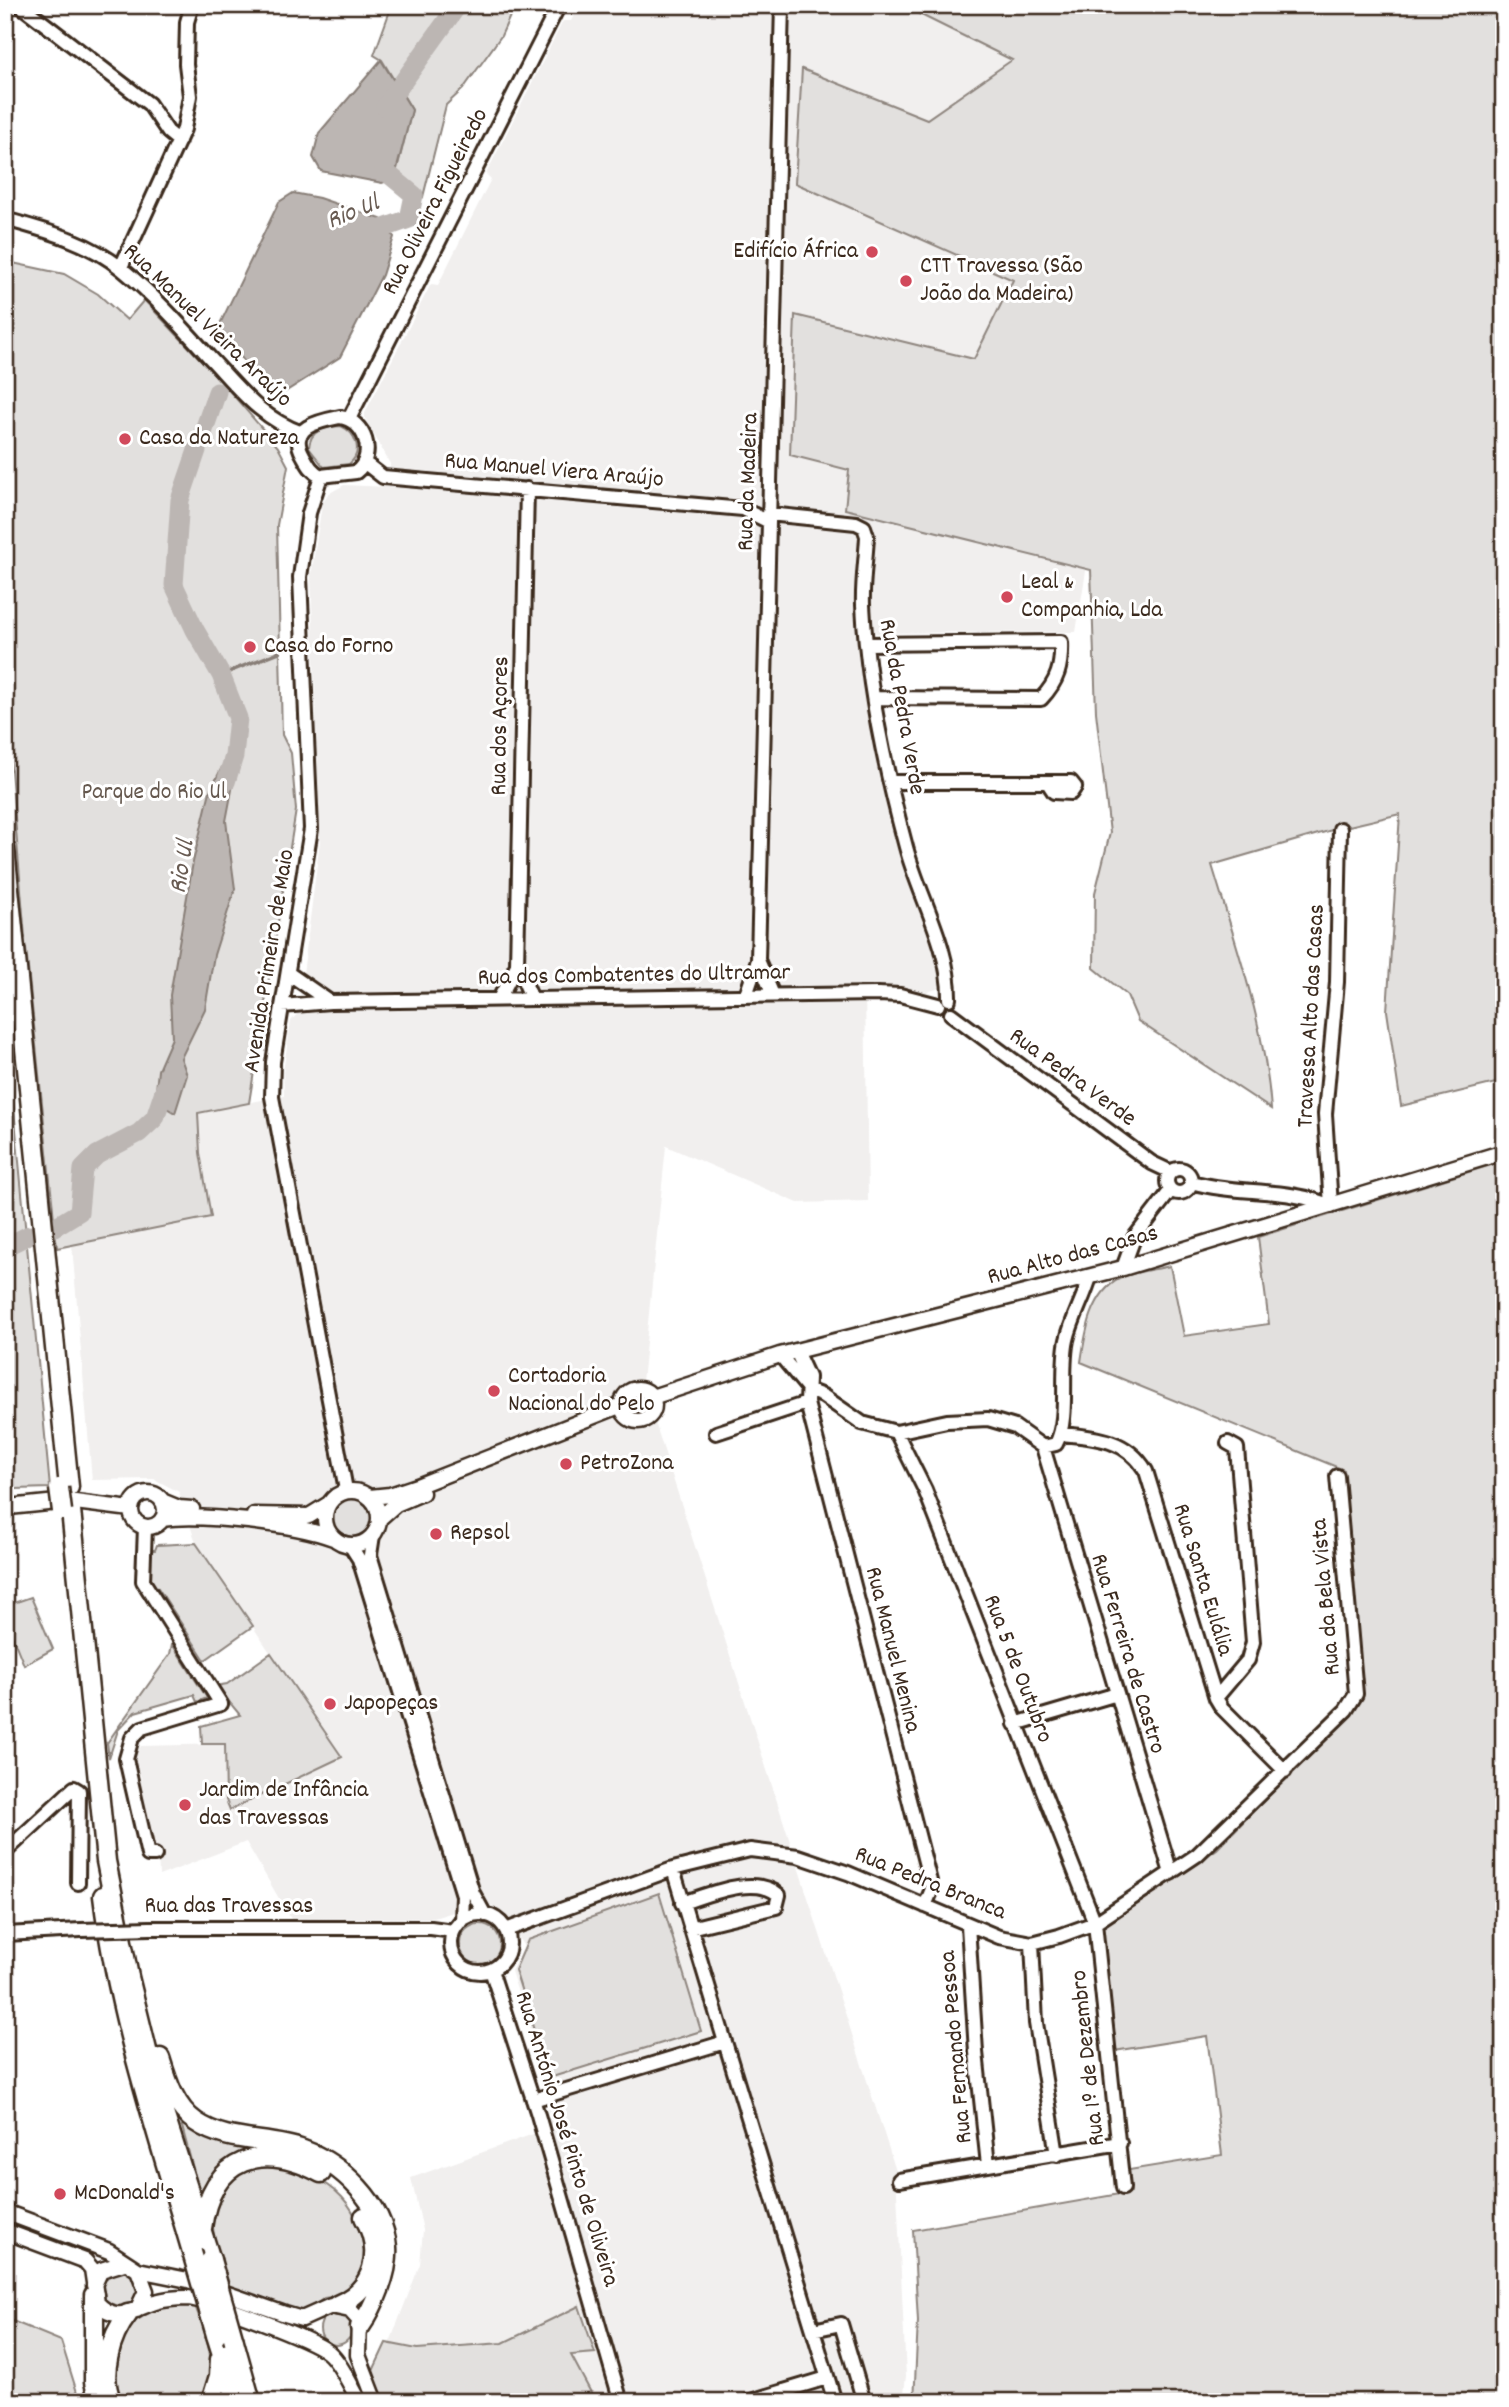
<svg xmlns="http://www.w3.org/2000/svg" width="1509" height="2407" viewBox="0 0 1509 2407" font-family="Dekko,sans-serif">
<rect width="100%" height="100%" fill="#fff"/>
<filter id="ink" filterUnits="userSpaceOnUse"><feTurbulence type="fractalNoise" baseFrequency=".0143" numOctaves="2"/><feDisplacementMap in="SourceGraphic" scale="14" xChannelSelector="R" yChannelSelector="G"/><feConvolveMatrix kernelMatrix="1 2 1 2 8 2 1 2 1" color-interpolation-filters="sRGB"/></filter>
<g filter="url(#ink)">
<path fill="#f1efee" d="M579,5h322l112,54 8,215 65,297 -10,61 -216,1 31,183 51,161 -5,12 -10,3 -62,-5 3,214 -70,2 -132,-57 -24,236 254,789 10,205 -3,26h-513l-13,-26 43,-112 3,-34 -12,-52 139,-50 -4,-49 -35,-108 13,-24 -19,-33 -20,-12 -51,16 -143,1 -45,-77 -87,34 -1,-28h-7l-11,-56 1,-15 -5,-9 -2,-13 7,-9 84,-2 1,56 5,10 110,-53 -145,-214 -17,-51 -25,-13 -62,1 -20,-234 139,-29 -11,-64 -2,-41 86,-16 -1,-24 8,-51 7,-8 22,-172 -9,-265 11,-72 6,-10 16,-9 44,2 2,-23 -25,-46v-5l66,-129 7,1 53,-106 -5,-5 77,-153h8z"/>
<path fill="#e2e0de" stroke="#8e857e" stroke-width="2" d="M392,5h123l-14,31 -38,53 -17,16 -23,92 -28,-20 17,-67 -30,-50 -8,-5z
M901,5h603v1076l-103,25 -14,-95 13,-197 -68,16 -120,35c24,80 53,161 59,244l-133,-88 -11,-26 -33,-27 1,-75 15,-60 -14,-121 -5,-142 -246,-61 4,-39 -59,-15 5,-140 179,44 39,-79 -218,-97 7,-114 125,50 85,-59z
M8,262l56,12 34,20 29,26 17,-20 76,80 58,67 10,19 -11,59 5,210 9,18 5,57 -47,293 -51,10 2,40 11,64 -154,31 -31,-299 -21,1v-9l20,-3 -20,-240z
M341,426c16,7 22,27 8,38l-25,3 -15,-19c1,-19 16,-21 32,-22z
M5,1014l45,474 -35,1 -10,-4z
M1504,1161v1241h-590l4,-81 -5,-91 218,-38 -2,-22 93,-15 -15,-119 -93,15 -14,-122 117,-80 146,-151 -19,-228 -263,-108c4,-28 10,-70 40,-84 15,-7 33,-8 49,-12l14,70 85,-12 -11,-87z
M332 1517a20 20 0 1 1 40 0a20 20 0 1 1-40 0Z
M196,1543l57,83 -48,34 -47,-72 -4,1 -4,-14 1,-25h4l2,-5z
M31,1597l22,52 -29,16 -19,-47v-12z
M172,1644l35,54 -10,4 -3,-7 -59,17 -17,18 -9,28 -2,-15 63,-89z
M271,1653l71,104 -112,53 -4,-10 -1,-56h-23l-1,-18 39,-11 -24,-29 11,-2z
M659,1893l42,138 -152,47 -34,-108 13,-30z
M460 1944a20 20 0 1 1 40 0a20 20 0 1 1-40 0Z
M180,2119l99,31c-44,10 -52,6 -79,45z
M263,2165c69,6 108,42 100,112l-23,19 -16,2 -17,14 -11,3 -66,-28c-18,-50 -40,-107 33,-122z
M100 2289a19 19 0 1 1 38 0a19 19 0 1 1-38 0Z
M179,2303l16,3c13,33 24,62 7,96h-84l-6,-35 17,-42 30,-18z
M579,2306l16,47 -24,2 25,47h-210l-14,-29 14,-30 31,6 86,-6z
M320 2329a16 16 0 1 1 32 0a16 16 0 1 1-32 0Z
M5,2318l56,23 19,61h-75z"/>
<path fill="#bcb6b3" stroke="#887e77" stroke-width="2" d="M381,60l31,50 -18,69 -12,4 -61,-12 -8,-14 6,-24z
M293,193l26,5 62,21 13,18 -12,38 -42,82 -60,38 -17,-10 -45,-57 61,-126z
M234,757l1,17 -9,47 9,68 -21,66 -9,54 -24,49 6,17 -12,38 -20,-12 3,-31 14,-32 -2,-43 23,-133 17,-71 16,-32z"/>
<g fill="none" stroke-linecap="round" stroke-linejoin="round">
<path stroke="#887e77" stroke-width="3.5" d="M221,675l58,-23"/>
<path stroke="#bcb6b3" stroke-width="19" d="M385,107l73,-102
M362,236l47,-17 5,-24 -28,-23 -5,-13
M217,392l-37,108 -6,85 21,45 26,45 17,43 -4,38 -8,26
M51,1229l28,-17 4,-43 14,-14 42,-22 16,-15 12,-36
M5,1247l24,-12
M5,2399l3,3"/>
<defs>
<path id="minor" d="M20,5l129,99 19,28 11,9
M5,219c42,12 83,22 117,50 33,27 62,60 90,91 28,30 50,59 90,73
M121,267l63,-138 6,-33 -4,-32 1,-42 5,-17
M340,417c25,3 37,39 16,55l-35,4c-10,-5 -13,-12 -18,-21 -16,-28 17,-34 37,-38z
M349,419l210,-414
M365,463l18,14 360,32 26,13
M321,476l-12,37 -9,64 11,252 -38,233 -1,35 74,393
M527,489l-10,476 15,34
M769,514l87,9 8,4 3,9c-1,23 -5,47 -4,69 4,81 22,164 43,242 13,50 44,99 43,152
M867,644l194,-2c1,24 -3,39 -20,57l-167,-1
M891,782h180l4,5 -4,6 -17,-1 -6,-9
M758,960l15,35
M288,973l42,29
M746,995l12,-35 24,-955
M499,999l18,-34
M282,1006l48,-4 548,-8 22,1 38,10
M951,1014l201,149 19,9
M1167 1181a12 12 0 1 1 24 0a12 12 0 1 1-24 0Z
M1191,1182c45,13 97,5 140,24l-6,-92 12,-132 3,-153
M1123,1268l11,-30 37,-48
M796,1351l12,26 -1,26 125,486 -7,17
M780,1355l30,36 13,5 39,27 34,9 51,-11 41,-2 27,8 28,20 13,-3c14,-26 4,-73 11,-104 5,-22 17,-42 23,-63
M896,1432l29,58 170,433 28,265
M716,1433l91,-30
M1061,1434c34,3 66,5 85,37l70,227 6,10 63,63
M1043,1447l128,426
M145,1527l-2,54 78,123 -79,24 -10,10 -6,21 22,96h7
M373,1535l-3,20 103,338 12,22
M350,1545l9,14 104,336 -1,26
M1216,1698l32,-38 5,-18 -16,-194 -9,-5
M1015,1724l102,-30
M5,1852l69,-64 5,3 -1,92
M673,1869l52,173
M682,1903c26,-8 73,-29 97,-8l-3,12 -86,21
M451 1943a29 29 0 1 1 58 0a29 29 0 1 1-58 0Z
M968,1925l8,127 12,113
M150,1928h281l22,3
M506,1930l167,-61 77,-19 48,6 50,17 151,64 33,6 27,-7 36,-13 102,-68 149,-145 10,-16 -19,-218
M5,1934l76,-4
M1032,1943l4,80 21,132
M491,1970l47,145 83,287
M533,2100l192,-58 110,360
M899,2180l221,-37
M813,2330l28,-6 23,78
M747,2402l80,-24"/>
<path id="major" d="M622 1405a16 16 0 1 1 32 0a16 16 0 1 1-32 0Z
M652,1397l128,-42 343,-87 381,-116
M325 1518a27 27 0 1 1 54 0a27 27 0 1 1-54 0Z
M131 1510a17 17 0 1 1 34 0a17 17 0 1 1-34 0Z
M370,1497l20,-2 27,-9 205,-81
M162,1501l17,7 13,1
M9,1507l58,-6 64,8
M254,1515l55,1 18,-11
M162,1519c38,-6 135,5 171,19
M379,1519l17,-15 26,-11
M5,2212l104,39 29,19 50,10 97,34 17,5 29,-13 19,4 9,10 -1,35 18,47
M5,2231l80,30 7,8 5,34c20,22 35,6 58,-1 10,-3 22,-4 32,-4 20,1 125,41 141,54 13,11 23,35 32,50
M94,2285l7,-15 23,-7
M137,2310l9,-19 -8,-21"/>
<path id="highway" d="M5,849l64,638
M71,1510l35,351 23,116 28,114 54,169
M103,1896c15,122 55,239 89,356
M160,2058c7,23 15,50 36,64 32,22 72,15 107,28 39,14 80,54 84,97 2,25 -13,60 -27,80
M202,2228c10,-72 60,-86 119,-55
M94,2295v87l5,20
M337,2305c37,-15 47,-53 27,-88
M216,2335l21,67
M234,2341l17,61
M112,2402c-13,-27 -2,-65 16,-88
M211,2402l8,-26 1,-17"/>
</defs>
<use href="#minor" stroke="#3b2a1e" stroke-width="18"/>
<use href="#major" stroke="#3b2a1e" stroke-width="19"/>
<use href="#highway" stroke="#3b2a1e" stroke-width="23"/>
<use href="#minor" stroke="#fff" stroke-width="12"/>
<use href="#major" stroke="#fff" stroke-width="14"/>
<use href="#highway" stroke="#fff" stroke-width="18"/>
<defs>
<path id="minor-bridge" d="M81,1930l69,-2"/>
<path id="highway-bridge" d="M59,1488l3,23
M192,2252l24,83
M211,2260l23,81"/>
</defs>
<use href="#minor-bridge" stroke="#3b2a1e" stroke-width="18" stroke-linecap="butt"/>
<use href="#highway-bridge" stroke="#3b2a1e" stroke-width="23" stroke-linecap="butt"/>
<use href="#minor-bridge" stroke="#fff" stroke-width="12"/>
<use href="#highway-bridge" stroke="#fff" stroke-width="18"/>
</g>
</g>
<g fill="#d1495b" stroke="#fff" stroke-width="2.5">
<circle cx="872" cy="252" r="7"/>
<circle cx="906" cy="281" r="7"/>
<circle cx="125" cy="439" r="7"/>
<circle cx="1007" cy="597" r="7"/>
<circle cx="250" cy="647" r="7"/>
<circle cx="494" cy="1391" r="7"/>
<circle cx="566" cy="1464" r="7"/>
<circle cx="436" cy="1534" r="7"/>
<circle cx="330" cy="1704" r="7"/>
<circle cx="185" cy="1805" r="7"/>
<circle cx="60" cy="2194" r="7"/>
</g>
<g text-anchor="middle" dominant-baseline="central" stroke-width="6" stroke-linejoin="round" paint-order="stroke">
<g font-size="24" fill="#3b2a1e" stroke="#fff">
<text transform="translate(436 202) rotate(-63)">Rua Oliveira Figueiredo</text>
<text transform="translate(207 326) rotate(44)">Rua Manuel Vieira Araújo</text>
<text transform="translate(554 471) rotate(5)">Rua Manuel Viera Araújo</text>
<text transform="translate(749 482) rotate(-88)">Rua da Madeira</text>
<text transform="translate(901 707) rotate(80)">Rua da Pedra Verde</text>
<text transform="translate(501 726) rotate(-89)">Rua dos Açores</text>
<text transform="translate(270 961) rotate(-81)">Avenida Primeiro de Maio</text>
<text transform="translate(634 976) rotate(-1)">Rua dos Combatentes do Ultramar</text>
<text transform="translate(1312 1016) rotate(-87)">Travessa Alto das Casas</text>
<text transform="translate(1072 1078) rotate(36)">Rua Pedra Verde</text>
<text transform="translate(1073 1256) rotate(-15)">Rua Alto das Casas</text>
<text transform="translate(1202 1580) rotate(73)">Rua Santa Eulália</text>
<text transform="translate(1327 1597) rotate(-95)">Rua da Bela Vista</text>
<text transform="translate(892 1650) rotate(76)">Rua Manuel Menina</text>
<text transform="translate(1127 1654) rotate(73)">Rua Ferreira de Castro</text>
<text transform="translate(1017 1669) rotate(69)">Rua 5 de Outubro</text>
<text transform="translate(930 1884) rotate(22)">Rua Pedra Branca</text>
<text x="229" y="1907">Rua das Travessas</text>
<text transform="translate(957 2047) rotate(-95)">Rua Fernando Pessoa</text>
<text transform="translate(1089 2058) rotate(-96)">Rua 1º de Dezembro</text>
<text transform="translate(566 2139) rotate(73)">Rua António José Pinto de Oliveira</text>
</g>
<g font-size="24" fill="#3b2a1e" stroke="#fff" text-anchor="start">
<text x="858" y="252" text-anchor="end">Edifício África</text>
<text x="920" y="267">CTT Travessa (São<tspan x="920" dy="28">João da Madeira)</tspan></text>
<text x="139" y="439">Casa da Natureza</text>
<text x="1021" y="583">Leal &amp;<tspan x="1021" dy="28">Companhia, Lda</tspan></text>
<text x="264" y="647">Casa do Forno</text>
<text x="508" y="1377">Cortadoria<tspan x="508" dy="28">Nacional do Pelo</tspan></text>
<text x="580" y="1464">PetroZona</text>
<text x="450" y="1534">Repsol</text>
<text x="344" y="1704">Japopeças</text>
<text x="199" y="1791">Jardim de Infância<tspan x="199" dy="28">das Travessas</tspan></text>
<text x="74" y="2194">McDonald's</text>
</g>
<g font-size="24" fill="#65584e" stroke="#fff">
<text x="154" y="793">Parque do Rio Ul</text>
</g>
<g font-size="26" font-style="italic" fill="#685b52" stroke="#fff">
<text transform="translate(353 213) rotate(-22)">Rio Ul</text>
<text transform="translate(183 867) rotate(-81)">Rio Ul</text>
</g>
</g>
<rect width="1509" height="2407" fill="none" stroke="#fff" stroke-width="28"/>
<rect x="14" y="14" width="1481" height="2379" fill="none" stroke="#3b2a1e" stroke-width="2.5" filter="url(#ink)"/>
</svg>
